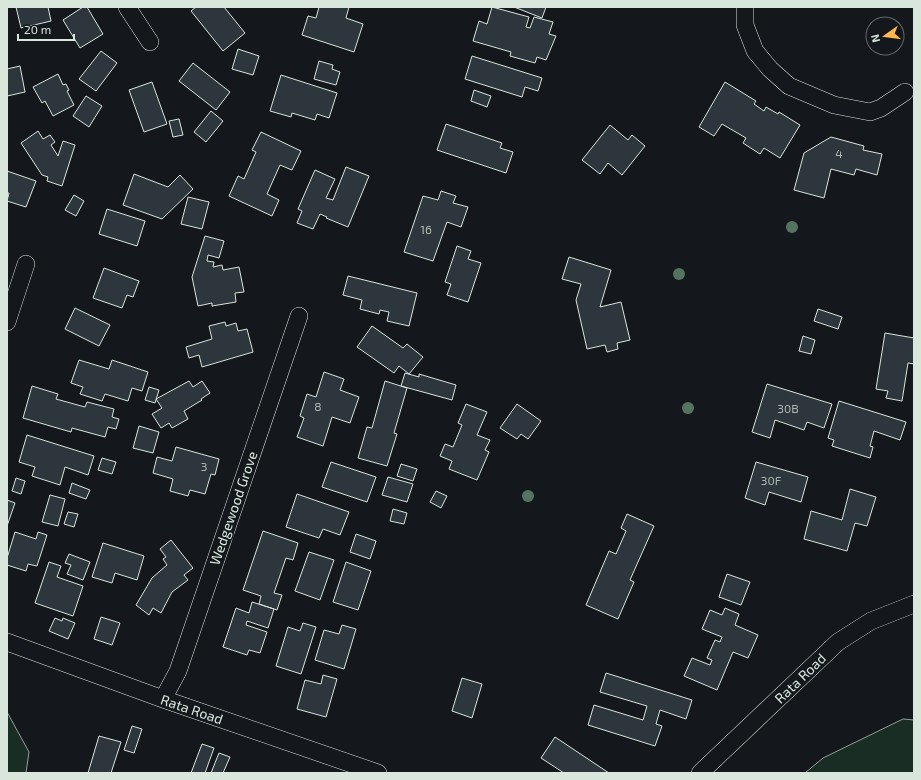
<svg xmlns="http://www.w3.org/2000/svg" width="921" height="780" viewBox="0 0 921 780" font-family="'Exo 2',sans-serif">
<rect width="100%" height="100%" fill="#14181c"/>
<path fill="#1a2d24" stroke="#939e99" d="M7,712l22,40 -3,21h-19z
M903,719l11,1v53h-109l18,-15z"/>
<path fill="#2c363c" stroke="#d8e6dc" d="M16,7h32l3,14 -30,7z
M83,7h4l16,27 -23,14 -17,-28z
M196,7h28l21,26 -22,18 -32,-40z
M319,7h30l-3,11 17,6 -9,28 -52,-17 6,-19 8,2z
M492,7l37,10 -3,10 4,1 4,-11 19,5 -4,12 7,2 -10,24 -9,-3 -2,6 -25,-7 1,-4 -38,-11 6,-20 8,3z
M514,7h32l-4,11z
M238,49l21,7 -6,19 -21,-6z
M101,51l16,12 -21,28 -17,-12z
M472,56l70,22 -4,13 -13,-4 -3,10 -57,-18z
M319,61l14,4 -1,4 8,3 -4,13 -22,-6z
M193,63l37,29 -14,18 -37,-29z
M20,66l5,26 -18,4v-27z
M58,74l5,11 3,-1 3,6 -2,1 7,14 -21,11 -8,-15 -3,2 -9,-16z
M281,75l56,18 -8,25 -12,-4 -2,6 -23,-7 -1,4 -21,-6z
M152,82l15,42 -23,8 -15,-42z
M725,82l31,19 -2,3 10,7 2,-4 12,7 1,-2 21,13 -20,33 -16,-10 -4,6 -17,-11 3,-5 -24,-14 -8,12 -15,-9z
M474,90l17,6 -4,11 -16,-6z
M86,96l16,10 -13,21 -16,-11z
M211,111l12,10 -17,21 -12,-10z
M179,119l4,16 -10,2 -4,-16z
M446,124l56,19 -2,5 13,4 -7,21 -69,-23z
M610,125l18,15 4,-5 13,11 -23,29 -14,-12 -8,11 -18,-14z
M38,131l5,8 7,-4 5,7 -4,3 7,11 5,-15 12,4 -13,41 -15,-5 1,-4 -6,-2 -21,-32z
M261,132l40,19 -9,19 -12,-5 -13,29 12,6 -7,16 -43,-20 9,-20 6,3 12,-27 -4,-2z
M831,137l33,9 -1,4 19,4 -5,21 -21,-6 -2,6 -23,-6 -7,29 -30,-8 10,-37z
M346,167l23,9 -21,51 -22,-9 1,-1 -7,-3 -7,15 -16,-6 5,-12 -4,-2 17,-39 20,9 -9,19 7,2z
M7,171l29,10 -10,26 -19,-6 2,-8h-2z
M134,174l34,13 12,-12 13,14 -31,30 -39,-14z
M441,191l15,5 -3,7 15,4 -7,20 -14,-5 -14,39 -29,-9 19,-56 15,4z
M74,195l10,6 -8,15 -11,-6z
M188,197l21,5 -7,27 -21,-5z
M107,209l38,12 -8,25 -38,-12z
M205,236l19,5 -5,17 -11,-3 -1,6 7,1 -1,5 9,-2 1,5 16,-3 5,25 -9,1 1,9 -24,4v-3l-14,3 -6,-29z
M457,246l14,5 -3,8 13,4 -13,39 -21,-7 4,-11 -6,-2z
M569,257l42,13 -11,37 21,-5 9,38 -13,3 1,6 -11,3 -2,-7 -18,4 -11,-49 5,-16 -19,-5z
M104,268l35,13 -6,16 -6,-2 -5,13 -29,-10z
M348,276l69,17 -8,33 -22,-5 2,-9 -9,-2 -1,4 -19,-5 2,-9 -19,-5z
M75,308l35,17 -11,21 -34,-17z
M818,309l24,8 -4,12 -24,-8z
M225,322l1,4 10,-3 2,8 9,-2 6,23 -51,15 -3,-12 -10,3 -3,-11 26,-8 -3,-13z
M372,326l31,22 4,-4 16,13 -14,17 -10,-8 -5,7 -37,-26z
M885,333l29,5v26l-6,-1 -6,38 -16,-3 2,-7 -12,-2z
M803,336l12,4 -4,14 -12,-3z
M79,360l30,9 3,-9 36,12 -6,19 -10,-3 -4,13 -23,-7 -3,7 -22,-7 3,-7 -12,-4z
M324,372l20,7 -4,11 19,7 -9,26 -18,-6 -9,29 -26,-9 7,-19 -4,-2 7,-22 9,3z
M405,373l14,4v-3l37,11 -4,15 -51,-14z
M189,381l4,6 9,-6 8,12 -9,6 1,1 -18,11 4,8 -16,9 -3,-5 -8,5 -9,-14 10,-6 -6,-9z
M385,381l22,7 -13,45 3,1 -10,32 -29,-8 9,-31 5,1z
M767,384l65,20 -8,24 -17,-6 -3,8 -29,-10 -5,18 -18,-6z
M32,386l26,8 -2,5 29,8 2,-5 27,7 -2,8 7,2 -3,10 -8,-2 -3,10 -33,-9 -1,4 -48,-14z
M149,387l10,3 -4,13 -10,-3z
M839,401l67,21 -6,18 -26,-9 -4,15 3,1 -3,11 -38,-12 2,-6 -6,-2z
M466,404l21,8 -10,23 13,5 -5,10 4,2 -12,28 -28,-11 3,-8 -12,-5 5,-12 8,3 9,-22 -4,-2z
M517,404l24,17 -13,18 -7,-5 -4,5 -17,-11z
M139,426l20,6 -6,21 -20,-5z
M27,435l67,21 -6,19 -23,-8 -5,18 -28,-9 3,-9 -16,-5z
M176,447l43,12 -4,16 -4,-1 -6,20 -15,-4 -2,6 -18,-5 3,-12 -20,-6 4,-16 15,4z
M102,458l14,4 -4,12 -14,-4z
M331,462l45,15 -9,25 -45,-15z
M756,462l52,15 -7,25 -32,-10 -4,13 -20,-7z
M401,464l16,5 -4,12 -16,-5z
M388,477l25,7 -6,18 -25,-7z
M16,478l9,3 -4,13 -9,-3z
M72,483l18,7 -4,9 -17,-6z
M850,489l26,8 -9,29 -12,-3 -8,28 -43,-12 7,-28 31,9z
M436,491l11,5 -6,12 -11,-6z
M297,494l52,18 -9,23 -17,-6 -4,9 -33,-11z
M50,495l15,4 -7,27 -16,-4z
M7,500l8,3 -8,23z
M393,509l14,4 -3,11 -14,-3z
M68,512l10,2 -4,13 -10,-3z
M627,514l27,12 -24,54 4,2 -16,37 -32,-14 23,-54 7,3 10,-23 -5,-3z
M263,531l35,12 -5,17 -7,-2 -12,35 8,2 -5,15 -18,-6 2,-8 -18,-6z
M15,532l21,7 2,-7 9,3 -10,31 -9,-2 -2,7 -19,-6v-7z
M356,534l20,7 -6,18 -20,-7z
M171,540l22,28 -9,7 4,5 -16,12 -11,21 -8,-5 -4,7 -13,-10 16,-27 15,-13 -4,-6 3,-2 -6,-8z
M103,543l41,13 -7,24 -22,-7 -3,10 -20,-6z
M309,552l25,8 -14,40 -25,-9z
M69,554l21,8 -7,18 -16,-6 4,-9 -6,-2z
M49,562l12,4 -4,11 26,9 -10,30 -38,-13z
M346,562l25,9 -13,39 -25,-8z
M727,574l23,8 -9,23 -22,-8z
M252,602l22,7 -6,19 -21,-7 -1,4 21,7 -7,21 -11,-3 -2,5 -24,-8 13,-39 13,5z
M725,608l14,6 -4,11 23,10 -10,23 -15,-6 -16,38 -33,-14 8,-18 18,7 2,-5 -5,-2 8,-18 5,2 2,-5 -20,-8 8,-19 12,5z
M101,617l19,6 -8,22 -18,-6z
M55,618l7,3 1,-3 12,5 -7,16 -19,-8z
M303,623l13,4 -15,47 -25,-8 12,-39 12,4z
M342,625l14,4 -12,40 -29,-9 9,-30 15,4z
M606,673l86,27 -6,19 -26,-9 -4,14 6,2 -7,20 -67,-21 6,-20 49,15 4,-14 -47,-14z
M323,675l14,4 -11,38 -29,-8 8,-29 16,4z
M462,678l20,6 -10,34 -20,-7z
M132,726l10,3 -8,24 -10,-3z
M99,736l22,6 -10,31h-23z
M555,737l54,36h-45l-23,-15z
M202,744l12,4 -9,25h-14z
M219,753l11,4 -7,16h-12z"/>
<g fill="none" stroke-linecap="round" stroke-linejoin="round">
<defs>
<path id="street" d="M127,7l23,35
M745,7v18l10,26 15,18 19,17 45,19 36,7 11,-4 24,-16
M7,322l19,-58
M7,642l156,57 215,74
M163,699l15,-28 121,-355
M700,773l138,-131 33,-21 43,-17"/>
</defs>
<use href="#street" stroke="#d8e6dc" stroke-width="18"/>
<use href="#street" stroke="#14181c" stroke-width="17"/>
</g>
<g fill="#55745f">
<circle cx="792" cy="227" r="6"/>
<circle cx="679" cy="274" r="6"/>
<circle cx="688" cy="408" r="6"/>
<circle cx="528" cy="496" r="6"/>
</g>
<g text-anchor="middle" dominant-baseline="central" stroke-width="3" stroke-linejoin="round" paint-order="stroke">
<g font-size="12" fill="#adbab4">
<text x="839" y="153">4</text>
<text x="426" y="229">16</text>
<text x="318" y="406">8</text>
<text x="788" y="408">30B</text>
<text x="204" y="466">3</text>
<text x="771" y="480">30F</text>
</g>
<g font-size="14" fill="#d8e6dc" stroke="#14181c">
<text transform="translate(233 508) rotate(-71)">Wedgewood Grove</text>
<text transform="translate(800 678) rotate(-44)">Rata Road</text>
<text transform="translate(192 709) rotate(19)">Rata Road</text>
</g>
</g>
<rect width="921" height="780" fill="none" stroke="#d8e6dc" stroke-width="16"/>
<g transform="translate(885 36) rotate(256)"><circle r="19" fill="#14181c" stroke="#626a69"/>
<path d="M0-3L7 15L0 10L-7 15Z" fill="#ffb74d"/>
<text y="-6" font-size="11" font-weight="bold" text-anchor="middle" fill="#d8e6dc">N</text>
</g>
<path d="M18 34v6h56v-6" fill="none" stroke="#d8e6dc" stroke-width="2"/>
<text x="24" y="34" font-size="12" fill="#d8e6dc" stroke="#14181c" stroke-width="3" paint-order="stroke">20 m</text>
</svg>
